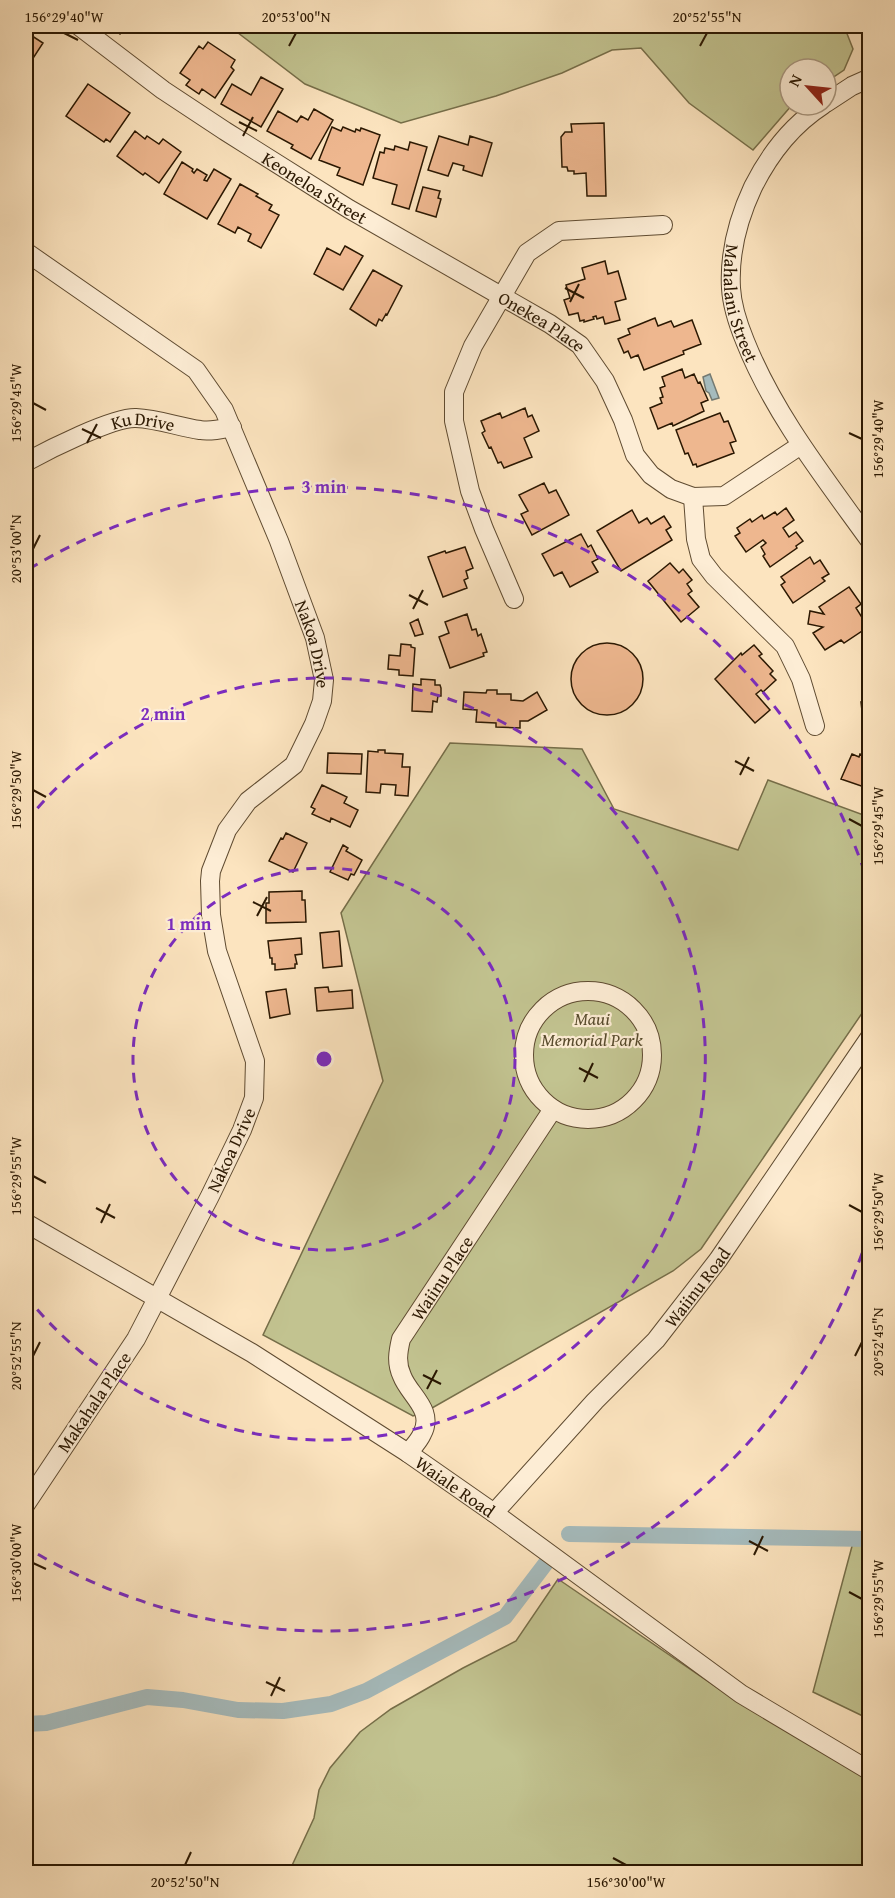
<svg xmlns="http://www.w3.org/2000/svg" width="895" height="1898" viewBox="0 0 895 1898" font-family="'Gentium Book Plus',serif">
<rect width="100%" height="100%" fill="#fce4bf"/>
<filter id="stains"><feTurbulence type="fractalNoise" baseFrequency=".00333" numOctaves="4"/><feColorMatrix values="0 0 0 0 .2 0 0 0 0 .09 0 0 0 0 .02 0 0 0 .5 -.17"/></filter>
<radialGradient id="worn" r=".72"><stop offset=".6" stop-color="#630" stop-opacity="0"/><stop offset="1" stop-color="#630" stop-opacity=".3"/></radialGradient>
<path fill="#c2c390" stroke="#766e49" stroke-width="1.5" d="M229,26h615l9,23 -9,21 -18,12v-13h-36v36h2l-39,45 -64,-47 -48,-55 -29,2 -50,23 -66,23 -95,27 -96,-39z
M450,743l132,6 32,60 124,41 30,-70 101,37v186l-168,246 -28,22 -248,141 -12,4 -150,-81 120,-254 -42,-168z
M855,1535l14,3v181l-56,-27z
M558,1579l179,122 132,77v94h-580l25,-54 5,-28 11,-22 30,-36 31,-23 72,-41 53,-27z"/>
<path fill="#a5bbbd" stroke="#747a72" stroke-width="1.5" d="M710,374l9,24 -7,2 -3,-7 -3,-2 -3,-14z"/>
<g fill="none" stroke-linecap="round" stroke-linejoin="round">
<path stroke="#a5bbbd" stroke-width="16" d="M569,1534l301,5
M26,1724l20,-1 101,-26 36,3 55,10 45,1 48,-7 35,-13 139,-74 41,-54"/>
</g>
<path fill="#eeb78f" stroke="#2b1802" stroke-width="1.5" d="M110,26h17l-7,8z
M26,32l17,11 -17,26z
M208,42l27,18 -4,7 3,3 -19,28 -13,-9 -3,5 -13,-9 4,-5 -10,-7 19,-27 4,3z
M261,77l22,12 -22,38 -40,-23 11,-20 19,11z
M88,84l42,29 -20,29 -4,-3 -2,3 -38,-26z
M314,109l19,11 -22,39 -20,-11 2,-3 -26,-14 11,-20 19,11 4,-6 7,4z
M604,123l2,73h-19l-1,-23 -12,1v-3h-6l-1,-4h-5l-1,-30 4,-5h7l-1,-8z
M332,127l9,4 2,-4 12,5 1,-3 4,2 1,-3 19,7 -17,50 -26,-10 3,-7 -21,-8z
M135,131l10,8 2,-3 12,8 4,-5 18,13 -22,31 -14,-10 -2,2 -26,-19z
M439,136l29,9 2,-9 22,7 -10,33 -19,-6 1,-4 -11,-3 -5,13 -20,-6z
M410,142l17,5 -18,62 -17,-5 5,-19 -24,-7 7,-26 4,1 1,-5 9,2 1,-4 13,4z
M182,162l11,7 -1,2 2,2 3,-4 10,6 -3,5 3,1 7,-12 17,10 -24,40 -43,-25z
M240,184l18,10 -2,2 16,9 -3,5 10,5 -18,33 -13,-7 3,-7 -13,-7 -3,6 -17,-9z
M423,187l17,4 -2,7 3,1 -5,18 -20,-6z
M345,246l18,10 -20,34 -29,-16 13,-26 13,7z
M605,261l3,13 10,-3 8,28 -11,3 5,18 -15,4 -2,-7 -6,2 -1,-3 -3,1 1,2 -10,3v-2l-4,1 -2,-8 -9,2 -5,-15 6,-2 -4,-13 19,-6 -3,-11z
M373,270l29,16 -15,29 -1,-1 -4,7 -3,-2 -3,7 -26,-17z
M655,318l3,8 13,-5 3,6 18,-7 9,24 -18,7 1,3 -40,16 -6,-15 -7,3 -3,-7 -4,2 -6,-14 12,-5 -2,-5z
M682,369l3,9 9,-4 4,9 2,-1 8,18 -7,3 3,8 -31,15 -1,-3 -14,6 -8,-21 12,-5 -2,-5 3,-1 -3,-9 5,-2 -3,-9z
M525,408l3,9 4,-2 7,16 -15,7 8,19 -28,11 -3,-6 -3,1 -7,-16 -2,1 -7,-15 3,-2 -4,-10 19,-8 2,5z
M720,413l4,9 4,-1 8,20 -6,2 4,10 -37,14 -1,-3 -3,1 -5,-12 -3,1 -9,-24z
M544,483l5,10 7,-3 13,25 -37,20 -11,-21 7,-3 -9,-16z
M786,508l8,12 -11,8 6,9 7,-5 7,9 -7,5 1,2 -27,19 -7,-11 2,-2 -4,-7 5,-4 -3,-3 -17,12 -11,-16 5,-3 -3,-5 13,-9 2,3 10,-7 2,4 11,-7 2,3z
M632,510l7,13 8,-5 4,6 13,-8 7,11 -5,3 6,10 -51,31 -24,-40z
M581,534l7,13 3,-2 7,14 -6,3 6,10 -28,15 -8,-15 -8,4 -12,-22z
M465,547l8,21 -7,3 2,7 -4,2 3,8 -24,9 -15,-40 17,-6 1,2z
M810,557l4,7 6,-4 9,14 -7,4 3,3 -32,22 -12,-18 4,-3 -4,-5z
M670,563l9,10 4,-4 9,11 -5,4 5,7 -4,3 11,13 -18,15 -33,-41z
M849,587l12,17 -5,4 12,19 -24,16 -3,-3 -16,10 -12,-17 10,-6 -15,-3 2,-13 14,3 -5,-7z
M467,614l5,16 4,-1 2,7 3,-2 6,18 -4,1 1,3 -34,12 -11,-31 10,-4 -4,-11z
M418,619l5,15 -8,2 -5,-13z
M571 679a36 36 0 1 1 72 0a36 36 0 1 1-72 0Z
M401,644l10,1v2l4,1 -2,28 -14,-1v-5l-11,-1 1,-14 11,1z
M754,645l8,9 -3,2 14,15 -3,3 6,6 -13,12 -2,-2 -5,4 14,16 -15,13 -40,-44 26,-26 1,2z
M421,679l14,1v5h5l1,3v8h-3l-1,6 -4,-1 -1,11 -20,-1 1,-27 8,1z
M487,690h10v4h14v6l12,1 14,-9 10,18 -19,11h-8v7l-24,-1v-4l-20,-1 1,-12 -14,-1 1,-17 22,1z
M870,701v27l-6,1 -3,-27z
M378,750h7v3l18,1 -1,13h8l-2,29 -13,-1 1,-10 -15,-1 -1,9 -14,-1 2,-41 10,1z
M328,753l34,1 -1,20 -34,-1z
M852,754l7,3 1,-3 10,4v31l-29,-10z
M322,785l25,12 -3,6 14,7 -8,17 -19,-9 -1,4 -18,-8 3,-5 -4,-2z
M286,833l21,10 -14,29 -24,-11 12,-23 2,1z
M343,845l5,3 -2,3 16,9 -8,15 -3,-1 -3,6 -18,-8z
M302,891v9h3l1,22 -40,1v-20h3v-11z
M339,931l3,35 -19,2 -3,-35z
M301,938l1,16 -7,1 2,9h-2v4l-20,2v-6h-3v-6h-2l-2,-17z
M328,987l1,5 23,-2 1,18 -36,3 -2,-23z
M286,989l4,25 -20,4 -4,-26z"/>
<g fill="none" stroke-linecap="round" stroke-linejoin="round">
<defs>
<g id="minor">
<path id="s1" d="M79,26l84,64 62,41 124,78 201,115 30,21 25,36 18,39 12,35 16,20 20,14 22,8 31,-1 77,-51"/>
<path d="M826,103l26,-17 18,-8"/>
<path id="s2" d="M823,105c-31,20 -54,50 -70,82 -15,32 -24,65 -22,101 1,18 7,36 14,53 29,73 79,136 125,200"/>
<path id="s3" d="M26,252l170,118 28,40 55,131 36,97 9,42 -2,21 -8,23 -20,41 -46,36 -21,29 -16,41 -1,10 1,34 6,36 38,110 -1,37 -12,32 -32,66 -74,143 -110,165"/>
<path id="s4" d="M26,462c22,-12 87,-45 110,-44 22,1 43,9 64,12 11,2 22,-1 32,-3"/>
<path d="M693,497l3,42 5,20 13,17 71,70 16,33 14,47"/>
<path d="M514,599l-30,-70 -14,-38 -16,-70v-29l19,-46 54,-93 32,-22 104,-6"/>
<circle cx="588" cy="1055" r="64"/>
<path id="s5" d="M26,1223l226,130 156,100 86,60 247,181 129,77"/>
<path id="s6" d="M408,1453c5,-6 11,-12 14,-19 13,-24 -13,-39 -20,-58 -6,-13 -4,-24 -1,-37l152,-230"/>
<path id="s7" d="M494,1513l101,-112 61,-61 62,-80 152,-223"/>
</g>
</defs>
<use href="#minor" stroke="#5f4b31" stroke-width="20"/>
<use href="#minor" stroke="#fdedd5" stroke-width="18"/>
</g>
<path fill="none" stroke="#2b1802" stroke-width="2" d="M64,33l14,7M289,46l7,-13M700,46l7,-13M239,122l18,9M243,136l10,-19M565,288l19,10M570,302l9,-18M33,403l13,7M82,429l19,9M849,433l13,6M87,443l10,-19M33,549l7,-14M409,595l19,10M413,609l10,-19M735,761l19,10M740,775l9,-18M33,790l13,7M849,819l13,7M253,902l18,9M257,916l10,-19M579,1068l19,10M584,1082l9,-19M33,1176l13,7M849,1205l13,7M96,1208l19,10M101,1223l9,-19M33,1356l7,-14M855,1356l7,-14M423,1375l18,9M427,1389l10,-19M749,1541l19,10M754,1555l9,-19M33,1563l13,6M849,1592l13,7M266,1682l19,9M271,1696l9,-19M613,1858l13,7M185,1865l6,-13"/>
<g fill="none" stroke="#7b2cbf" stroke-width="3" stroke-dasharray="10 8">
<circle cx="324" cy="1059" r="191"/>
<path d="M26 822A381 381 0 1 1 26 1296"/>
<path d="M868 1236A572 572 0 0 1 29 1549M29 569A572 572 0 0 1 868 882"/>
</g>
<g text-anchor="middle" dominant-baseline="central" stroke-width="4.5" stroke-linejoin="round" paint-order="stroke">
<g font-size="18" fill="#2b1802" stroke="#fdedd5">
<text stroke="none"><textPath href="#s1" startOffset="286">Keoneloa Street</textPath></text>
<text stroke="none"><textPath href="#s2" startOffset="230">Mahalani Street</textPath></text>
<text stroke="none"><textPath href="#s1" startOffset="550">Onekea Place</textPath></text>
<text stroke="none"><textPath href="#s4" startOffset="126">Ku Drive</textPath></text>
<text stroke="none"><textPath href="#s3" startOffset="507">Nakoa Drive</textPath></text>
<text transform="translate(231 1150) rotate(-65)">Nakoa Drive</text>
<text stroke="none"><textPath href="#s6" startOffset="200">Waiinu Place</textPath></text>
<text stroke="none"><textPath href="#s7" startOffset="304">Waiinu Road</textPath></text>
<text transform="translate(94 1402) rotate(-56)">Makahala Place</text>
<text stroke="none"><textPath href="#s5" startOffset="504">Waiale Road</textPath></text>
</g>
<g font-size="18" font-style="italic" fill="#584b2d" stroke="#fdedd5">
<text x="592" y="1018">Maui<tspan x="592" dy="21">Memorial Park</tspan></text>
</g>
</g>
<circle cx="324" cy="1059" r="9" fill="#7b2cbf" stroke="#fdedd5" stroke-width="3"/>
<g font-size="18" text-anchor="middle" font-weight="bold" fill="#7b2cbf" stroke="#fdedd5" stroke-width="4.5" stroke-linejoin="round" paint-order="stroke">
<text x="324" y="493">3 min</text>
<text x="163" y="720">2 min</text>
<text x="189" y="930">1 min</text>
</g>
<rect width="895" height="1898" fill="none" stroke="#fce4bf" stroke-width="66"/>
<g transform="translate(808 87) rotate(297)"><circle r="28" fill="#fdedd5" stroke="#a99881" stroke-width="1.5"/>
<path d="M0-4.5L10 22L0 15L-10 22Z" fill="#8f2418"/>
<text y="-9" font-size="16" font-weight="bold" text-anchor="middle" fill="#2b1802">N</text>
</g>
<rect x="33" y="33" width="829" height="1832" fill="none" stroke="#2b1802" stroke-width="2"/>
<g font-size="15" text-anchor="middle" fill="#2b1802">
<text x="64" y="22">156°29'40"W</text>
<text x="296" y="22">20°53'00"N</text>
<text x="707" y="22">20°52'55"N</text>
<text transform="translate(16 403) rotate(-90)" y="5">156°29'45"W</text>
<text transform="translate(878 439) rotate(-90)" y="5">156°29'40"W</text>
<text transform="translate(16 549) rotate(-90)" y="5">20°53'00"N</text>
<text transform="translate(16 790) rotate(-90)" y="5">156°29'50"W</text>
<text transform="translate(878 826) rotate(-90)" y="5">156°29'45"W</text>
<text transform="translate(16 1176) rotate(-90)" y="5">156°29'55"W</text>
<text transform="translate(878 1212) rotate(-90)" y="5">156°29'50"W</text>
<text transform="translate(878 1342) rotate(-90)" y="5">20°52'45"N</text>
<text transform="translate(16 1356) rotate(-90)" y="5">20°52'55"N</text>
<text transform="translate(16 1563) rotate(-90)" y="5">156°30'00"W</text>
<text transform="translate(878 1599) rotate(-90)" y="5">156°29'55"W</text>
<text x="185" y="1887">20°52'50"N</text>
<text x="626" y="1887">156°30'00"W</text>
</g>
<rect width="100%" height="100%" filter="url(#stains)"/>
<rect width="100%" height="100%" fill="url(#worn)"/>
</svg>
